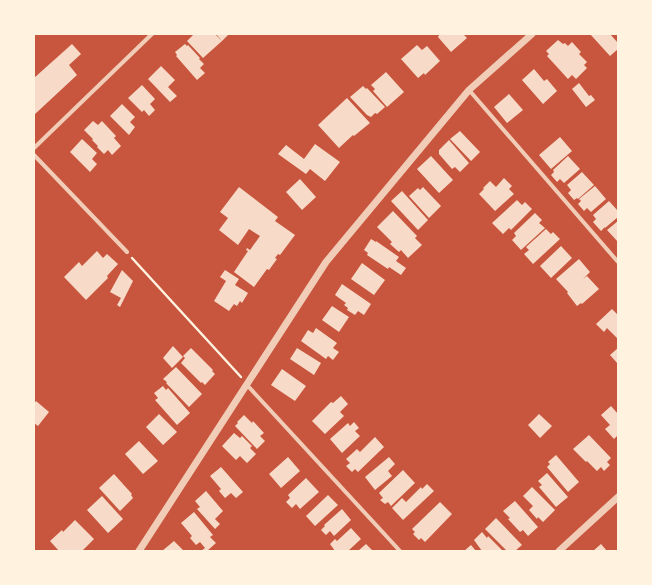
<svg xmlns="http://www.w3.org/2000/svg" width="652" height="585" viewBox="0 0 652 585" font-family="'DM Sans',sans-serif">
<rect width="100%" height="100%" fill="#c8553d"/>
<path fill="#f7dbc8" d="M194,34h21l7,7 -19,17 -16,-17z
M216,34h13l-7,7z
M438,34h25l4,4 -16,14 -13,-15 1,-2z
M590,34h20l8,9v6l-8,7z
M558,40l5,4 2,-1 3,3 4,-4 9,10 -2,2 8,8 -3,3 3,3 -11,11 -4,-4 -4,4 -21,-23 2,-2 -3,-3z
M72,44l9,10 -12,11 8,10 -43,40v-37z
M185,44l2,2 1,-1 12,13 -1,1 5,5 -4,4 5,5 -8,7 -21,-24 1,-1 -2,-3z
M417,45l5,5 5,-4 13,15 -15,14 -1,-2 -6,5 -17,-19z
M161,66l14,14 -7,7 9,9 -7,6 -22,-23z
M534,69l10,12 3,-2 10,12 -14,13 -21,-24z
M386,72l18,20 -17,15 -14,-16 2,-2 -4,-4z
M579,83l10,13 2,-1 4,5 -9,7 -14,-18z
M142,85l13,14 -5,5 5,6 -6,6 -5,-6 -2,2 -14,-14z
M363,86l3,3 1,-1 18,19 -8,7 -2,-1 -4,4 -4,-2 -17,-18z
M509,94l14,16 -16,13 -13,-16z
M347,98l23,25 -16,13 -1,-1 -14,13 -21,-23z
M122,104l13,13 -5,5 5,5 -6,8 -19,-19z
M93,121l5,4 4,-4 14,15 -2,2 7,8 -9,9 -4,-5 -4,4 -7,-7 1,-1 -6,-6 1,-1 -9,-9z
M460,131l20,21 -9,9 -21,-22z
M560,137l12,14 -21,18 -12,-14z
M82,139l15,14 -5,6 5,5 -7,8 -20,-20z
M449,140l20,23 -9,9 -5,-5 -3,2 -13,-15v-4z
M315,144l25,18 -15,19 -15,-12 -4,5 -28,-20 8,-9 18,14z
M431,156l22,24 -14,13 -22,-24z
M568,156l12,13 -16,14 -4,-4 -3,3 -6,-7 3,-3 -1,-2z
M582,172l12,13 -16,14 -1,-1 -3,2 -6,-7 3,-3 -4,-5z
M504,178l8,8 -3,3 5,5 -19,17 -16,-17 5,-5 -1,-1 7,-7 6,6z
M300,179l16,18 -14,13 -16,-18z
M595,186l11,13 -15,13 -4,-4 -3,3 -6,-7 3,-3 -2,-2z
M239,187l39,30 -3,4 20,14 -15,20 -2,-1 -3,4 2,1 -8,11 -2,-1 -13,18 -20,-15 14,-21 -2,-1 1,-2 3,2 10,-14 -11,-7 -11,16 -19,-15 9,-12 -8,-6z
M423,187l18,19 -12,12 -20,-22 9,-8 2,2z
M402,191l26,29 -10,10 -27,-29z
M517,200l5,5 3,-3 7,7 -21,21 -2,-2 -6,6 -11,-11z
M609,201l9,10v6l-13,11v-1l-4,4 -8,-9 3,-3 -3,-4z
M393,211l24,25 -2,2 7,7 -14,13 -7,-8 -2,2 -9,-8 2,-2 -15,-15z
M535,213l7,7 -3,3 6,5 -24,22 -9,-10 4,-4 -2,-3z
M618,221v21l-11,-12z
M546,229l5,5 2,-2 7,7 -27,25 -9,-10 5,-4 -3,-3z
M371,239l5,3v-1l23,16 -3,4 10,7 -5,7 -12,-8 -1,2 -21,-14 1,-2 -4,-3z
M561,246l11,12 -21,20 -11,-12z
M97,251l6,7 4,-4 11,10 -11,12 1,2 -22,22 -22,-23 15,-15 3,4z
M579,259l11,13 -7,7 4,-3 12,13 -17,15 -1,-1 -4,3 -10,-13 1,-1 -12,-13z
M362,263l23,17 -11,15 -23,-16z
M122,270l11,11 -13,26 -3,-2 4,-7 -11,-6z
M225,270l14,9 -4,6 13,8 -6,10 -2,-2 -3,5 -3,-2 -5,7 -15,-10 12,-20 -6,-4z
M342,284l29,20 -7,11 -6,-4 -3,4 -8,-5 1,-2 -4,-3 2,-2 -11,-8z
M332,306l17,11 -10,15 -17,-12z
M612,309l6,6v24l-11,-11 -3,4 -8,-8z
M316,328l21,15 -4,5 6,4 -6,8 -5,-4 -2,3 -25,-18 7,-11 5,3z
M173,346l10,11 -11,11 -9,-10z
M191,348l22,22 -1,1 3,3 -10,11 -3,-3 -1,1 -20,-20 4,-5 -2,-2z
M297,348l24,15 -7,12 -24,-16z
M618,348v16l-8,-9z
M176,367l26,27 -13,13 -23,-24 1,-1 -4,-3z
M282,369l24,17 -11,15 -24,-16z
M163,386l3,4 2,-2 22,25 -13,12 -22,-25 3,-2 -4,-5z
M341,396l7,8 -8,8 4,4 -19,18 -13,-13 19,-19 2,1z
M36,401l13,11 -11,14 -4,-3v-19z
M611,406l7,8v23l-1,-1 -3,3 -9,-10 5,-4 -9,-10z
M159,414l18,18 -14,13 -17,-18z
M539,414l13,12 -12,12 -12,-13z
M244,415l8,8 1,-2 11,12 -4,3 5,5 -8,8 -22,-23 3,-3 -1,-1z
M354,422l5,6 -4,3 5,5 -18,17 -12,-14 18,-16 2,3z
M234,433l6,5 2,-2 10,10 -2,2 6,6 -9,9 -7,-7 -4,4 -14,-14z
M589,435l22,23 -4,4 3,3 -6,6 -3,-4 -4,4 -10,-10 -1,1 -13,-13z
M375,437l9,10 -26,25 -3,-3 -3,3 -6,-6 4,-3 -4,-4 11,-10 3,3z
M139,441l19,20 -15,13 -18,-20z
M556,455l23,27 -11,10 -21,-25 3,-3 -2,-2z
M288,457l12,14 -19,17 -12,-14z
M389,457l6,7 -7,7 4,5 -17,14 -10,-13z
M221,467l22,25 -7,6 -5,-5 -6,5 -6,-7 2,-2 -11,-13z
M403,470l12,13 -24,23 -3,-4 -3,2 -5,-4 3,-2 -4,-5z
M547,473l21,24 -12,10 -17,-20 3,-2 -4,-4z
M114,474l18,20 -1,1 2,3 -13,13 -21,-23z
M306,478l13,14 -19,17 -4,-5 -4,4 -6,-6 4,-4 -2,-3z
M427,484l7,7 -31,29 -11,-12 10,-10 4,4 15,-15 1,2z
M532,487l23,23 -12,12 -5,-5 -1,2 -8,-9 4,-4 -10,-10z
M206,491l17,20 -8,8 5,5 -5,5 -18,-20 3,-2 -5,-6z
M328,495l10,10 -23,21 -9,-10z
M102,496l21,23 -15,14 -21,-23z
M515,501l23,26 -10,9 -5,-6 -3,2 -12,-13 2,-1 -7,-7z
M440,502l12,12 -27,28 -4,-4 -2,2 -6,-6 2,-2 -3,-3z
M342,509l9,11 -17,16 -4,-5 -4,4 -5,-5 4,-4 -1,-1z
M194,512l19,23 -3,2 6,6 -9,8h-6l4,-3 -5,-6 -4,3 -6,-7 2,-2 -11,-13z
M496,518l26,27 -7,6h-8l-22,-22z
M75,520l19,19 -11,11 1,1h-25l-9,-10 12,-11 1,2z
M351,528l10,11 -13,12h-13l-5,-7 5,-5 2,2z
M482,532l5,6 1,-2 15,15h-21l-8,-11z
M174,541l10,10h-22z
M366,544l7,7h-15z
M601,544l6,7h-14z
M471,545l5,6h-12z"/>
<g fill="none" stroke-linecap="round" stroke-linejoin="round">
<path stroke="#fff3e0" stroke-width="2.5" d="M132,258l109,119"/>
<path stroke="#f1ccb7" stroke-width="4" d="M469,90l149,172
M34,148l118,-114
M34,155l93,97
M247,385l153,166"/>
<path stroke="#f1ccb7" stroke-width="7" d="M139,551l187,-289 143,-172 63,-56
M559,551l59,-54"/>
</g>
<rect width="652" height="585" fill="none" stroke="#fff3e0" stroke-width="70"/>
</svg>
